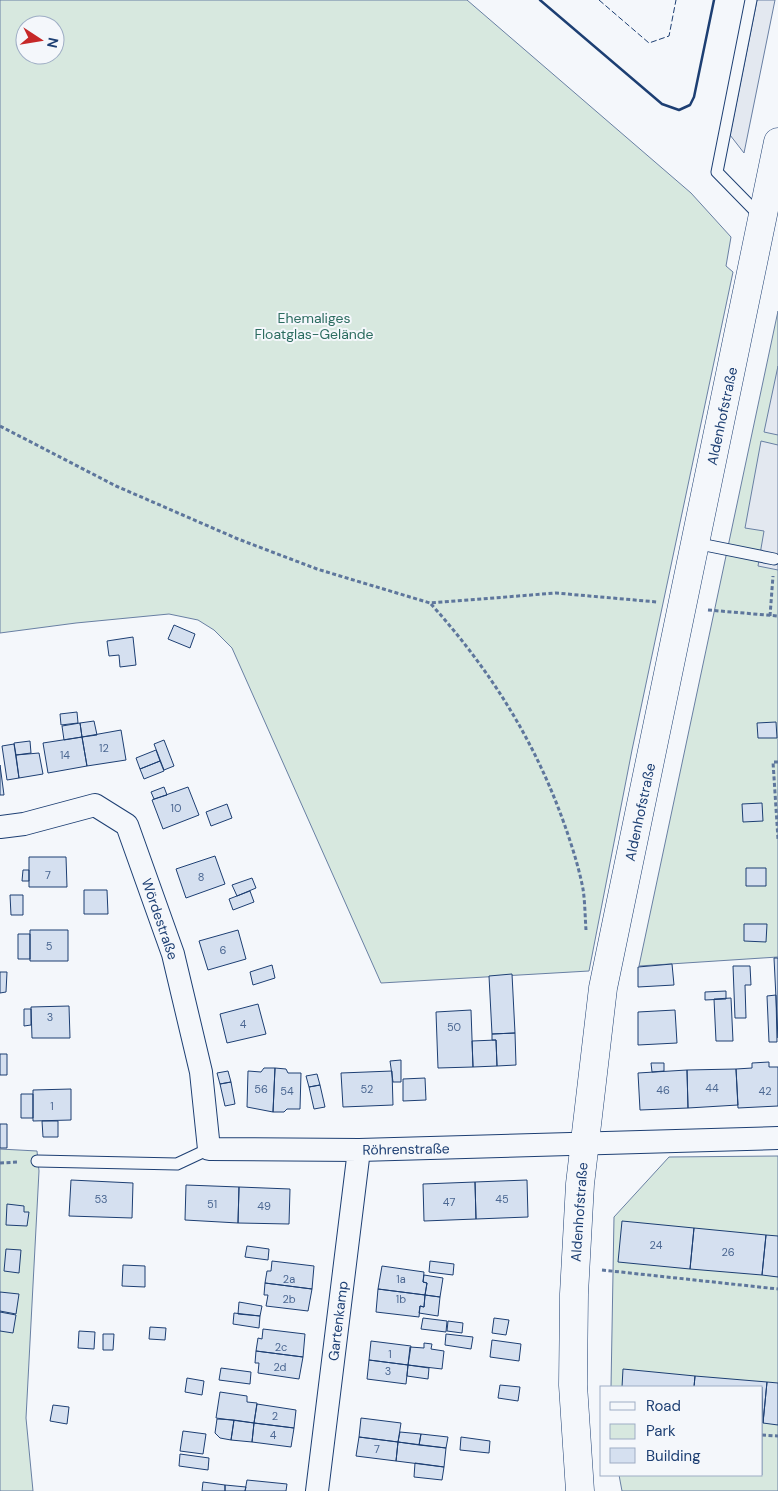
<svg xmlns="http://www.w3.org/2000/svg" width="778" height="1491" viewBox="0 0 778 1491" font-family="'DM Sans',sans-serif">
<rect width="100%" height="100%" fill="#f4f7fb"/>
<path fill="#d7e8df" stroke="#687fa3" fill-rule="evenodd" d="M0,0h467l224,193 40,44 -5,29 7,6 -101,478 -43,221 -208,12 -149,-335 -18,-18 -16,-10 -29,-6 -93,9 -76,10zM25,25h30v30h-30z
M778,311v646l-139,9z
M0,1149l37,2 2,20 -13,247 7,73h-33z
M778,1156v335h-156l-3,-16h143v-88h-151l3,-170 55,-60z"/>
<path fill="#e3e8f0" stroke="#687fa3" d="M757,0h18l-31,153 -14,-18z
M778,366v69l-14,-3z
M761,441l17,4v125l-20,-4 6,-35 -19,-3z"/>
<path fill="#d5e0f0" stroke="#1d3f73" d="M174,625l21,9 -5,14 -22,-9z
M133,637l3,28 -16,2 -1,-12 -10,1 -2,-15z
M77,712l1,11 -17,2 -1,-11z
M94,721l3,14 -15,2 -2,-14z
M776,722l1,16h-19l-1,-15z
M80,723l2,14 -18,3 -2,-14z
M121,730l5,30 -39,6 -5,-29z
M82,737l5,29 -39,7 -5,-30z
M164,740l10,26 -10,4 -10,-26z
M30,741l1,12 -15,2 -2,-12z
M14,744l5,34 -12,2 -5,-34z
M156,750l4,11 -20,8 -4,-11z
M39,753l4,21 -24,4 -3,-23z
M160,761l4,10 -20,8 -4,-10z
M0,765l4,30h-4z
M164,787l3,8 -13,4 -3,-7z
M188,787l11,28 -36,14 -11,-29z
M762,803l1,18 -20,1 -1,-18z
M227,804l5,14 -21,8 -5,-14z
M215,856l10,28 -39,14 -10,-29z
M29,857h37l1,30h-38z
M746,868h20v18h-20z
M23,870h6v11h-7z
M252,878l4,10 -19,8 -5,-11z
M84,890h23l1,24h-24z
M250,891l4,11 -21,8 -4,-11z
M10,895h13v20h-12z
M744,924h23l-1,18 -22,-1z
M30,930h38v31h-38z
M238,930l8,29 -38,11 -9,-29z
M18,934h12v25h-12z
M774,958h4v80z
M672,964l2,21 -36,2v-20z
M272,965l3,13 -22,7 -3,-13z
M733,966h17l1,19h-6l1,33h-11z
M0,972h7l-1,20 -6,1z
M512,974l3,59 -23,1 -3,-58z
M726,991v8l-21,1v-8z
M776,995l1,47h-8l-2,-46z
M731,998l2,43h-17l-2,-42z
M258,1004l8,30 -39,9 -7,-29z
M69,1006l1,32h-38l-1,-31z
M24,1009h7v16l-7,1z
M471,1010l2,57 -35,1 -2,-56z
M675,1010l2,33 -39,2v-33z
M515,1033l1,32 -19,1 -1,-26h-4v-6z
M496,1040l1,26 -24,1 -1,-26z
M0,1054h7v21h-7z
M401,1060v22h-8l-3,-21z
M769,1062v5h9v39l-40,2 -2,-39 16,-1v-5z
M651,1063h13v8l-12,1z
M264,1068h11l-2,44 -26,-5 1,-36 13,1z
M275,1068l11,1 2,4h13l-1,36h-13l-3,3h-11z
M736,1069l2,36 -50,3 -1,-38z
M687,1070l1,38 -48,2 -2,-37z
M228,1071l3,11 -11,2 -3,-11z
M392,1071l1,34 -50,2 -2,-34z
M317,1074l3,11 -11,2 -3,-11z
M425,1078l1,22 -23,1v-22z
M231,1082l4,22 -10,2 -5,-22z
M320,1085l5,22 -11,2 -5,-22z
M71,1089v31l-38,1v-31z
M21,1094h12v24h-12z
M42,1121h16v16h-15z
M0,1124h7v24h-7z
M71,1180l62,3 -1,35 -63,-2z
M527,1180l1,37 -52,2 -1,-37z
M475,1182l1,37 -52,2 -1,-37z
M186,1185l53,2 -1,36 -53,-3z
M239,1187l51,2 -1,35 -51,-1z
M7,1204l17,2v6h5l-2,14 -21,-1z
M622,1221l72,7 -4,41 -72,-7z
M694,1228l72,7 -4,40 -72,-6z
M766,1235l12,1v41l-16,-2z
M247,1246l22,3 -1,11 -23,-3z
M6,1249l15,1 -2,23 -15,-2z
M272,1261l42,5 -2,23 -47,-6 2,-12h4z
M430,1261l24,3 -1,11 -24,-3z
M123,1265l22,1v21l-23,-1z
M382,1266l42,6 -1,10 4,1 -2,12 -47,-6z
M424,1275l19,3 -3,19 -15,-2 2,-12 -4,-1z
M265,1283l47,6 -4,22 -42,-5 2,-11h-4z
M378,1289l47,6 -1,12 -4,-1 -1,11 -43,-5z
M0,1292l19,2 -3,20 -16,-3z
M425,1295l15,2 -2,19 -19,-3 1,-7 4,1z
M239,1302l23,4 -2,10 -22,-2z
M0,1312l16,3 -3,18 -13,-2z
M234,1313l26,3 -1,12 -26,-4z
M423,1318l24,3 -1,11 -25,-3z
M494,1318l15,2 -3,15 -14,-2z
M448,1321l15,2 -1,10 -15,-2z
M150,1327l16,1 -1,12 -16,-1z
M263,1329l42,5 -2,23 -47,-6 2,-13 4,1z
M79,1331l16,1 -1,17 -16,-1z
M103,1334h11l-1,16h-10z
M446,1334l27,3 -2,12 -26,-4z
M492,1340l29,4 -2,17 -29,-4z
M371,1341l40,5 -3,19 -39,-5z
M424,1343l8,1 -1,5 13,2 -2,18 -34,-4 2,-18 14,1z
M256,1351l47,6 -4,22 -41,-6 1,-10h-4z
M369,1360l39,5 -2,19 -39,-5z
M408,1365l21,3 -1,11 -21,-3z
M221,1368l30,4 -1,12 -31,-4z
M623,1369l72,7 -1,11h-72z
M695,1376l72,6 -4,41 -1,-36h-68z
M187,1378l17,3 -2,14 -17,-3z
M767,1382l11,1v42l-15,-2z
M500,1385l20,2 -2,14 -20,-3z
M220,1392l27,4v6l10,1 -3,20 -38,-5z
M257,1404l39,6 -2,18 -40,-5z
M53,1405l16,2 -2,17 -17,-3z
M361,1418l40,5 -3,19 -39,-5z
M217,1419l17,1 -3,20 -11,-2 -5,-5z
M234,1420l20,3 -2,19 -21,-2z
M254,1423l40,5 -3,19 -39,-5z
M183,1431l23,3 -3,20 -23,-3z
M400,1432l21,2 -2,11 -21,-3z
M421,1434l27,3 -2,11 -27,-3z
M359,1437l39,5 -2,19 -40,-5z
M461,1437l29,4 -1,12 -29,-3z
M398,1442l48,6 -2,19 -48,-6z
M180,1454l29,4 -1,12 -29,-4z
M415,1463l29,4 -2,13 -28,-3z
M247,1480l40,4 -1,7h-41z
M203,1482l22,3v6h-23z
M225,1485l21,2 -1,4h-20z"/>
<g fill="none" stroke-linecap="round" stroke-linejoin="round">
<defs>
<path id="service" d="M751,0l-34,172 44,45
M695,543l79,16
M37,1161l140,3 32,-15"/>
<path id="minor" d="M0,827l24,-3 71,-19 32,20 46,129 28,118 8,77 150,1 419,-12
M317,1491l42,-341"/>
<path id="tertiary" d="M580,1491l-7,-106 1,-91 6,-110 23,-196 175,-846"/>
</defs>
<use href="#service" stroke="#1d3f73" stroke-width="13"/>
<use href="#minor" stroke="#1d3f73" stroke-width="24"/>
<use href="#tertiary" stroke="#1d3f73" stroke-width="29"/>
<path stroke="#5e769c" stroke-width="3" stroke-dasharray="4 2.5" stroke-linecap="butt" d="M0,426l116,60 122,53 79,30 113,34 126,-10 101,9
M431,604c60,67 104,137 134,222 7,20 14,42 18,63 2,13 2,27 3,41
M708,610l70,6
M770,616l3,-40
M778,762h-5l5,77
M0,1163l19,-1
M602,1270l176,19
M762,1435l16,1"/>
<use href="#service" stroke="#f4f7fb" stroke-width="11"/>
<use href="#minor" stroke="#f4f7fb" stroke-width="22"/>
<use href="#tertiary" stroke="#f4f7fb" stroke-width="28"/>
<path stroke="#1d3f73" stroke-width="1" stroke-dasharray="6 2.5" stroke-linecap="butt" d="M599,0l50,43 20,-7 7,-36"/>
<path stroke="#1d3f73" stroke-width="2.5" d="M540,0l122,104 17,6 11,-5 4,-8 20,-97"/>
</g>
<g text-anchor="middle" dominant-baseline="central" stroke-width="4" stroke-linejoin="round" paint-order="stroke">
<g font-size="11" fill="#4b6792">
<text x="104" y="748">12</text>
<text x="65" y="755">14</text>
<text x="176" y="808">10</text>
<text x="48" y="875">7</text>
<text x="201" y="877">8</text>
<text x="49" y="946">5</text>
<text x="223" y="950">6</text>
<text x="50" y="1017">3</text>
<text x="243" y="1024">4</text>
<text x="454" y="1027">50</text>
<text x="712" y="1088">44</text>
<text x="261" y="1089">56</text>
<text x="367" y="1089">52</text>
<text x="663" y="1090">46</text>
<text x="287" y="1091">54</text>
<text x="765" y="1091">42</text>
<text x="52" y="1106">1</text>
<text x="101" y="1199">53</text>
<text x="502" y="1199">45</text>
<text x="449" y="1202">47</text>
<text x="212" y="1204">51</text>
<text x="264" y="1206">49</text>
<text x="656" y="1245">24</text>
<text x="728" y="1252">26</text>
<text x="289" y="1279">2a</text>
<text x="401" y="1279">1a</text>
<text x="289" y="1299">2b</text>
<text x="401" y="1299">1b</text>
<text x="281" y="1347">2c</text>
<text x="390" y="1354">1</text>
<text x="280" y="1367">2d</text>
<text x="388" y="1371">3</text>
<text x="275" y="1416">2</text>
<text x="273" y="1435">4</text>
<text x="377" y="1449">7</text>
</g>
<g font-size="14" fill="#2c6c60" stroke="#f4f7fb">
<text x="314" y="318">Ehemaliges<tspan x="314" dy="16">Floatglas-Gelände</tspan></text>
</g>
<g font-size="14" fill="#1d3f73" stroke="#f4f7fb">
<text transform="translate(722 416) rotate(-78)">Aldenhofstraße</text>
<text transform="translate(640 812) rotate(-78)">Aldenhofstraße</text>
<text transform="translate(160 919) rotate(71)">Wördestraße</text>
<text transform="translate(406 1149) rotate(-1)">Röhrenstraße</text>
<text transform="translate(579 1212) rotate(-86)">Aldenhofstraße</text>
<text transform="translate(338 1321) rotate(-83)">Gartenkamp</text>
</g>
</g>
<rect x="600" y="1386" width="162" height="90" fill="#f4f7fb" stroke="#9eadc5"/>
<rect x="610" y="1402" width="25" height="8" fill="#f4f7fb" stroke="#9eadc5"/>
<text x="646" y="1411" font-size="15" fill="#1d3f73">Road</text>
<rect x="610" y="1424" width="25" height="15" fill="#d7e8df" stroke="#9eadc5"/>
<text x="646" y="1436" font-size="15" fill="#1d3f73">Park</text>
<rect x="610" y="1448" width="25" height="15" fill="#d5e0f0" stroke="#9eadc5"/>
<text x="646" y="1461" font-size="15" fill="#1d3f73">Building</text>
<g transform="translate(40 40) rotate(102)"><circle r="24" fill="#f4f7fb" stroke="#9eadc5"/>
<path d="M0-4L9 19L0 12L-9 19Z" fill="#c62828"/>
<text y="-8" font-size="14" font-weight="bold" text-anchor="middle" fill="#1d3f73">N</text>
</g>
</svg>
